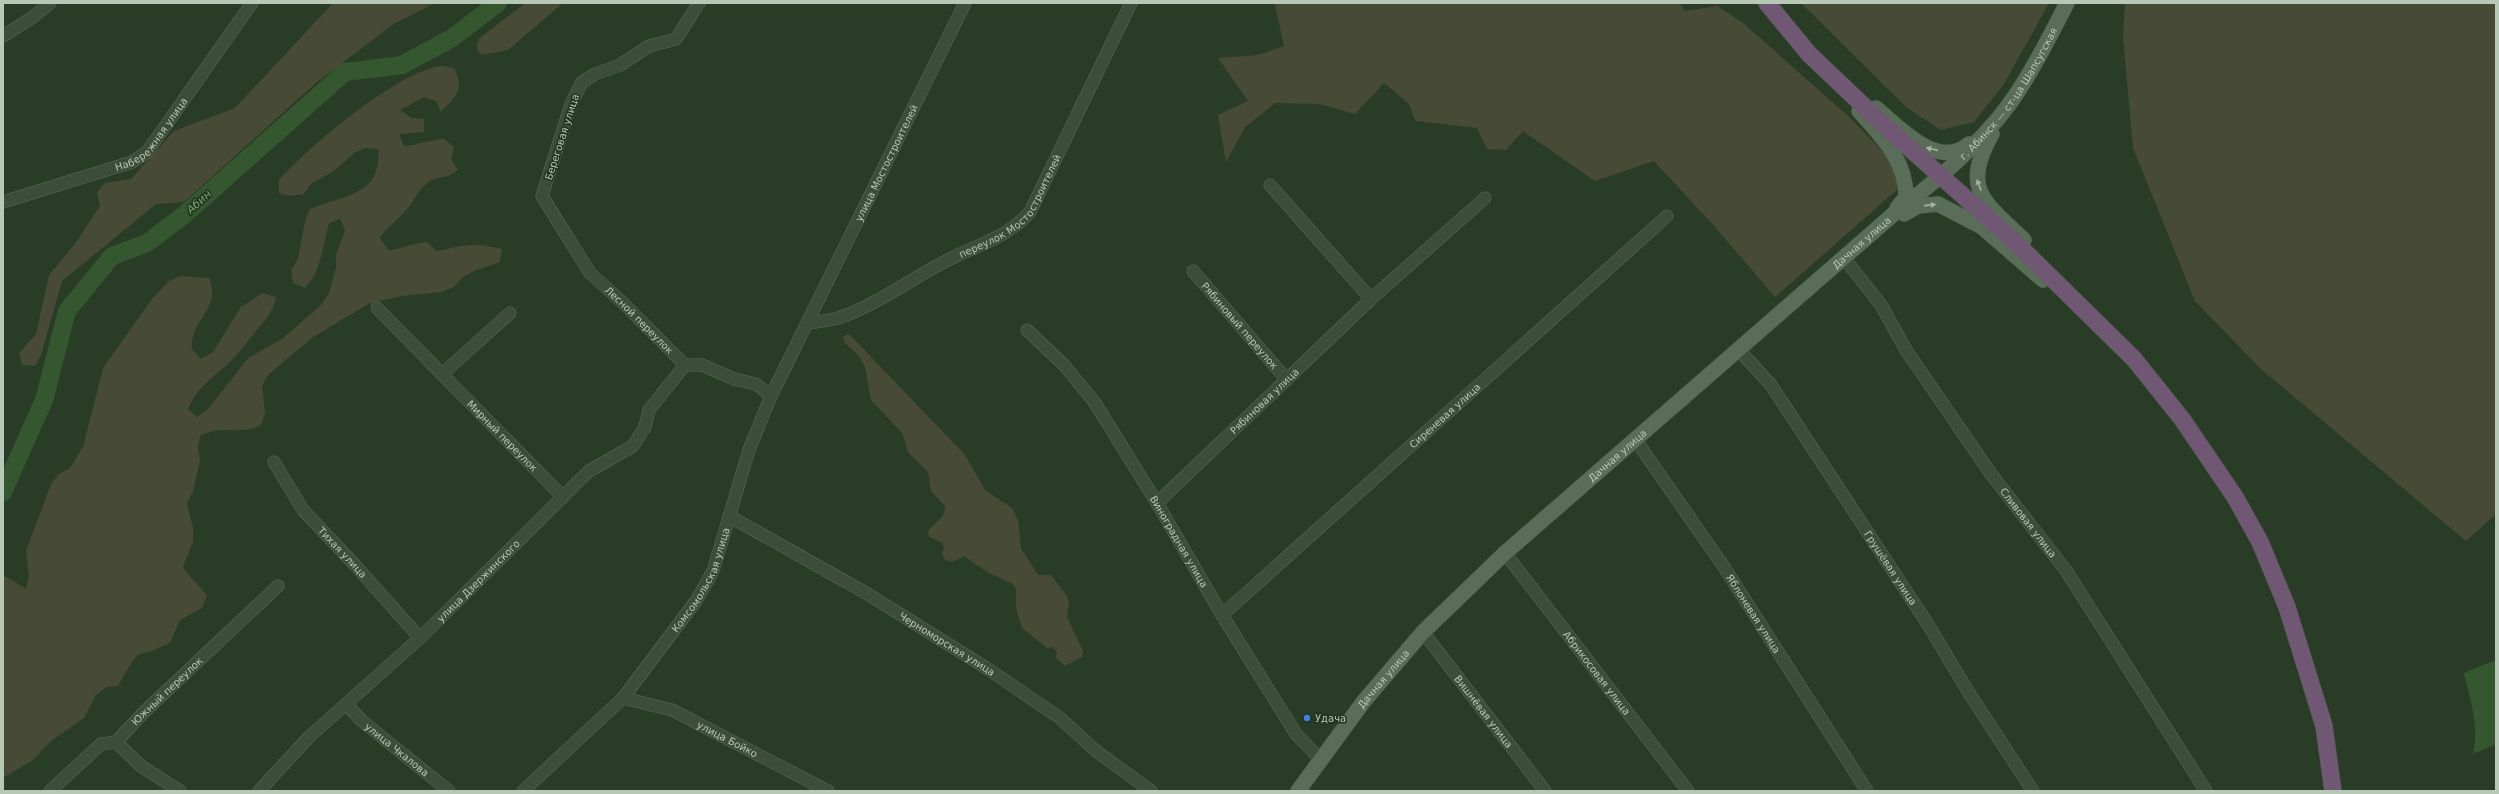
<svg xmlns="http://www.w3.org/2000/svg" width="2499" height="794" viewBox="0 0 2499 794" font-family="'DejaVu Sans',sans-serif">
<rect width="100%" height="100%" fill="#293d26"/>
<path fill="#474b35" d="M333,3h102l-40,20 -78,59 -133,120 -28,2 -94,77 -21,74 -6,11 -13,-1 -3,-12 17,-19 13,-59 26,-31 25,-38 -3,-13 8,-10 26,-4 43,-48 61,-23z
M525,3h38l-55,47 -27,5c-5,-6 -5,-10 -1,-17z
M1272,3h407l6,8 32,-5 26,17 106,94 48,49 3,21 -125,110 -59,-69 -62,-67 -59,20 -72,-50 -17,19 -19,-1 -10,-21 -61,-7 -8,-18 -24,-20 -29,31 -36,-10 -44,-1 -30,24 -19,35 -8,-47 30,-14 -30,-43 40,-3 26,-9 -9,-41z
M1801,3h248l-45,81 -30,38 -33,8 -35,-23z
M2125,3h371v511l-30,27 -204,-171 -67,-69 -62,-153 -10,-111z
M442,66l12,2c12,22 1,28 -13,44l-5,-11 -12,-4 -24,13 11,8 13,1v13l-25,2 5,12c14,-1 26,-6 40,-7l10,8 -3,12 7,11c-13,10 -15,5 -26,10 -12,6 -16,18 -24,28 -9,11 -20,18 -28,30l8,12c14,-1 25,-7 39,-8l10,9c29,-6 35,-9 65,-2l-2,13 -26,9 -11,6 -9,10 -13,5 -39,4 -32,7 -57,34 -45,38 -6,11 3,27 -4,12c-22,12 -37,-2 -61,11l-2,12 2,13 -7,30 -6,12 6,25v14l-10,25c7,12 17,18 24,29l-5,12 -22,12 -10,23 -18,8 -13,3 -8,9 -13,23 -12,1 -10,8 -12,23 -33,23 -18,19 -30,18v-203l23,14 3,-13 -3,-25 25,-67 8,-10 11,-6 13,-21 20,-79 49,-69 17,-18 11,-5 29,2c13,33 -19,39 -17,71l9,10 12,-7 28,-45 22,-14 13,4c-3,15 -10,23 -20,34 -8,10 -16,21 -26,31 -16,15 -34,26 -42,47l9,8 12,-9 39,-50 34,-19 39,-34 8,-12 7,-25v-13l9,-24 -5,-13 -11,6c-7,23 -7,46 -24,64l-12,-5 -2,-13 7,-11 7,-38 5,-12c32,-14 72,-12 68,-60l-13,-1 -11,5 -20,18 -22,12 -8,11 -13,2 -12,-3v-13c29,-33 120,-110 163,-114z
M849,334l116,121 20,35 27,18 6,12 3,28 17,27h13l16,21 2,7 -2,14 16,34 -1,6 -17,9 -9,-8 1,-6 -4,-5 -6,1 -25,-20 -6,-20v-19l-3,-5 -24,-11 -25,-17 -12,6 -7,-2 -3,-6 2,-7 -3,-5 -12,-5 -1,-6c7,-9 18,-13 17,-25l-14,-15 -3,-19 -20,-20 -6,-19 -31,-33 -6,-33 -7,-12 -13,-12 -2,-6z"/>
<path fill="#355730" d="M2496,660v84l-23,10c7,-26 -3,-55 -9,-81z"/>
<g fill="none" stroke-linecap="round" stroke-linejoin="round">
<path stroke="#355730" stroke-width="18" d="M3,492l41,-92 23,-89 45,-55 35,-13 37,-28 161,-143 57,-7 50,-27 46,-35"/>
<defs>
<g id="minor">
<path id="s1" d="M699,3l-23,36 -27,7 -29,19 -25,9 -13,8 -11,22 -29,92 48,77 32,29 63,63h17l32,14 22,5 15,12"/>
<path d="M3,36l30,-19 17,-14"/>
<path d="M1270,185l101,114"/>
<path id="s2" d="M3,202l129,-40 15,-10 105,-149"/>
<path id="s3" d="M1844,258l37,47 25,45 85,124 76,98 139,219"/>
<path id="s4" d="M1193,271l94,109"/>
<path id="s5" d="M377,308l186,189"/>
<path id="s6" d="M808,323c10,-1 21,-3 30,-5 35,-11 73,-39 106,-56 30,-16 64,-24 86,-50l101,-209"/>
<path id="s7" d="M1027,330l37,35 31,38 62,100 65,112 74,119 25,26"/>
<path id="s8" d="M1739,350l32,35 158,241 40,67 64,98"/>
<path d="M442,374l68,-61"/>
<path id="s9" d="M1635,439l89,128 143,224"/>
<path id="s10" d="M274,462l29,48 52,55 65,73"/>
<path id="s11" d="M1157,503l214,-204 114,-101"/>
<path id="s12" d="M729,516l137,77 122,76 72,49 36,33 55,40"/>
<path id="s13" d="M1505,553l183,238"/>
<path id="s14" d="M1222,615l445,-399"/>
<path id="s15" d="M1423,632l122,159"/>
<path id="s16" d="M623,698l49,12 156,81"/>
<path id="s17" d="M347,705l15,16 87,70"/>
<path id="s18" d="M116,742l27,-29 135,-127"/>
<path d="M116,742l25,24 39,25"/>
<path d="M50,791l51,-47 15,-2"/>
<path id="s19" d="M259,791l50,-54 111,-99 169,-167 44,-25 12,-19 4,-17 36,-45"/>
<path id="s20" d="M523,791l100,-93 73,-97 17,-30 36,-121 22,-54 194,-393"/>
</g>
<g id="major">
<path d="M1876,108c23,19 62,63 93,36"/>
<path d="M1859,111c23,26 47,49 47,86l-9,11"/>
<path d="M1992,134c-32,56 -7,68 32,106"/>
<path d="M1904,214l14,-8 20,-2 44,23 61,53"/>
<path id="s21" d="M1298,791l66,-90 59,-69 82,-79 391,-341c41,-32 81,-65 112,-106 23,-32 41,-68 59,-103"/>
</g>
<path id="highway" d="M1767,3l42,51 80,76 126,112 119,117 48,60 53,78 25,45 27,65 37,119 9,65"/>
</defs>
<use href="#minor" stroke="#5c6d5a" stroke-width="13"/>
<use href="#major" stroke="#485946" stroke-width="16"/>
<use href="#highway" stroke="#475844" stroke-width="18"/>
<use href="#minor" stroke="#3c4d39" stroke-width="12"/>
<use href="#major" stroke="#5a6d58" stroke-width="15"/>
<use href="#highway" stroke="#705773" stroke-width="17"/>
</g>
<defs><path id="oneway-solid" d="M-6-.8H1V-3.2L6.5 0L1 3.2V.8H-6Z"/></defs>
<g fill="#a4b6a3">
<use href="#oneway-solid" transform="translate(1932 149) rotate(-167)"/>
<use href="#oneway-solid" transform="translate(1979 185) rotate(-110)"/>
<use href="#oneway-solid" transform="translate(1930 205) rotate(-7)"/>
</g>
<circle fill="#3f7fe0" stroke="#21321e" stroke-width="1.5" cx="1307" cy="718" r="4"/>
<g text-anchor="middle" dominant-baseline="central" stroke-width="3" stroke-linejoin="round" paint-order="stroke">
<g font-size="10" fill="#b7c8b6" stroke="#21321e">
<text stroke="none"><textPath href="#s21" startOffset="1000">г. Абинск — ст-ца Шапсугская</textPath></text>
<text stroke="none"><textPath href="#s2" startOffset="168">Набережная улица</textPath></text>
<text transform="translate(562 137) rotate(-72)">Береговая улица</text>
<text stroke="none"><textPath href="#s20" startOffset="737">улица Мостостроителей</textPath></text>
<text stroke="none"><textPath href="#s6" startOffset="241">переулок Мостостроителей</textPath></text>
<text stroke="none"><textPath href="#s21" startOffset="789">Дачная улица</textPath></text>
<text stroke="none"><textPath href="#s1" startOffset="427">Лесной переулок</textPath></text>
<text stroke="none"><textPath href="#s4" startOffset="72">Рябиновый переулок</textPath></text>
<text stroke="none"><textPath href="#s11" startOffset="148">Рябиновая улица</textPath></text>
<text stroke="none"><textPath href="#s14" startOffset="299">Сиреневая улица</textPath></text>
<text stroke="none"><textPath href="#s5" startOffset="179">Мирный переулок</textPath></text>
<text stroke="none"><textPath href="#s21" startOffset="465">Дачная улица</textPath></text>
<text stroke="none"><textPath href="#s3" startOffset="323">Сливовая улица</textPath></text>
<text stroke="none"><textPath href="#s7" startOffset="262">Виноградная улица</textPath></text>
<text stroke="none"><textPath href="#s10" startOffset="114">Тихая улица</textPath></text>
<text stroke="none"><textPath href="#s8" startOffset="266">Грушёвая улица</textPath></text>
<text stroke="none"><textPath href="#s20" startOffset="279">Комсомольская улица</textPath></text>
<text stroke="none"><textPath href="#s19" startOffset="304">улица Дзержинского</textPath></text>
<text stroke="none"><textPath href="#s9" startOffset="211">Яблоневая улица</textPath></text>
<text stroke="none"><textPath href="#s12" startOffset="253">Черноморская улица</textPath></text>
<text stroke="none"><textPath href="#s13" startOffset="151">Абрикосовая улица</textPath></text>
<text stroke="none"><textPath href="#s21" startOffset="141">Дачная улица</textPath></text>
<text stroke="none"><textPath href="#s18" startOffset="72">Южный переулок</textPath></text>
<text stroke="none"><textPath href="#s15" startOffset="100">Вишнёвая улица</textPath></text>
<text stroke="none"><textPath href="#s16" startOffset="113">улица Бойко</textPath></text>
<text stroke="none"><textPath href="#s17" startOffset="67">улица Чкалова</textPath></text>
</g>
<g font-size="10" fill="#b7c8b6" stroke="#21321e" text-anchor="start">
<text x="1315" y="718">Удача</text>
</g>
<g font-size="11" font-style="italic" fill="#78a571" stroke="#21321e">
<text transform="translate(199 202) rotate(-42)">Абин</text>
</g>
</g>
<rect width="2499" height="794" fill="none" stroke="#b7c8b6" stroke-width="8"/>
</svg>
